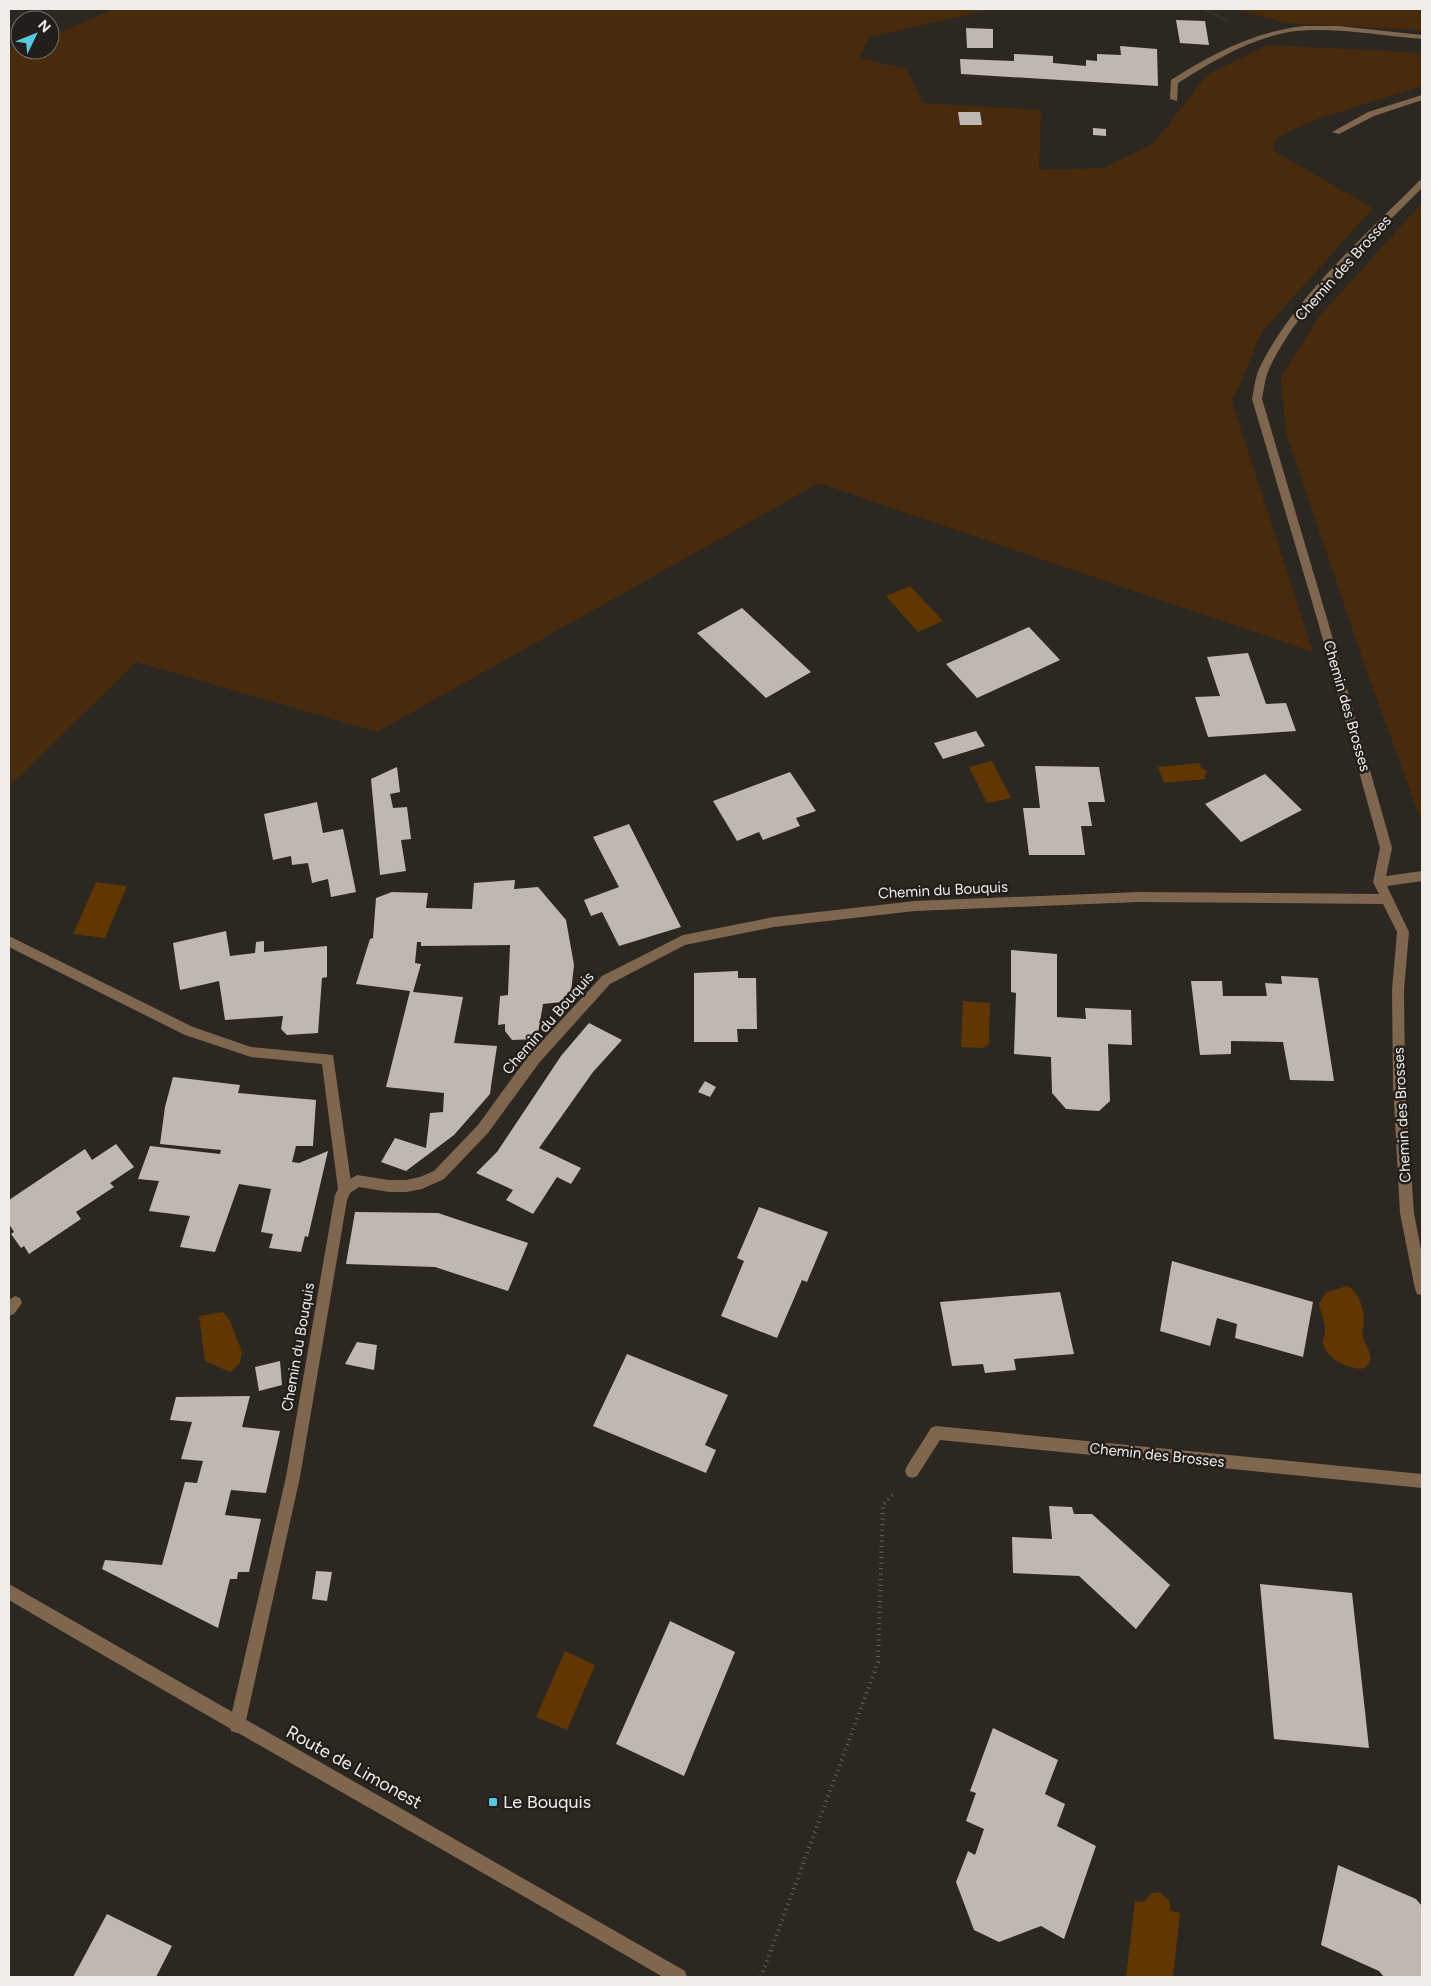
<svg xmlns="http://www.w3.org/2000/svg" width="1431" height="1986" viewBox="0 0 1431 1986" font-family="Figtree,sans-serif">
<rect width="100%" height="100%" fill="#2d2722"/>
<path fill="#482b0c" d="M114,9h879l-123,28 -11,21 48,11 15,34 119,7 -2,60 64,-2 50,-24 54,-69 61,-30 154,8v33l-108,34 -36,17 -6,13 101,58 -111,124 -30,70 81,250 -494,-169 -442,249 -241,-70 -127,125v-741h11v4h30v-13z
M1235,9h187v21l-136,-7z
M1422,203v614l-2,1 -55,-152 -79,-233 -5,-56 37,-59z"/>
<path fill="#603602" d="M910,586l33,35 -25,11 -32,-36z
M992,761l19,37 -24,5 -18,-36z
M1200,763l1,5 7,3 -4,5 2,3 -42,4 -6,-16z
M96,882l31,4 -22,52 -32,-4z
M963,1001l27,2 -1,41 -6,4 -22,-1z
M1347,1286c12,5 17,22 17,36 0,5 -3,10 -1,15 2,9 13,20 4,29 -4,4 -10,3 -15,1 -11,-2 -26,-11 -29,-23 -1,-6 3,-10 2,-15 0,-9 -5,-17 -6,-26l8,-11z
M223,1312l7,9 12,31 -2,11 -10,9 -25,-11 -6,-45z
M565,1651l30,14 -28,65 -31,-13z
M1159,1892l10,8 2,11 9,2 -7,64h-47l9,-76 9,1 8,-9z"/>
<path fill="#bfb8b2" d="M1176,20l29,1 4,24 -29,-2z
M966,28l27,1v19h-26z
M1120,46l37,3 1,37 -197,-12 -1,-15 54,2v-7l39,2v7l33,3v-6l11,1v-7l24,1z
M958,112h22l2,13h-22z
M1093,128l13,1v7l-13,-1z
M742,608l69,64 -45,26 -69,-65z
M1029,627l31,33 -83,38 -31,-34z
M1248,653l18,51 20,-1 10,28 -88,6 -13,-40 25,-1 -13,-39z
M976,731l9,15 -42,13 -9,-16z
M1035,766l64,1 6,35h-17l4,24h-11l4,29h-56l-6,-47h17z
M397,767l3,25 -10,2 3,14 14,-1 4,32 -10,1 5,31 -26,4 -9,-96z
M790,772l26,39 -20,7 4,8 -37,14 -4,-8 -22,9 -24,-40z
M1265,774l37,36 -61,32 -36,-38z
M317,802l6,31 20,-4 13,63 -25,5 -3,-18 -16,4 -4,-20 -16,2 -1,-9 -18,4 -9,-46z
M629,824l52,103 -62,19 -17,-34 -11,4 -7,-16 35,-13 -26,-50z
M515,880l-1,9 24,-2 28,33 8,45 -4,36 -27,3 -6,35 -25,1 -7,-9v-7l-7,1 2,-29 8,-1 2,-50 -89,1v-4h-4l-2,21 6,1 -8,28 50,5 -9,46 43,3 -6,40 -1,8 -36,41 -48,36 -25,-9 14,-24 31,10 4,-35 13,-1 1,-19 -58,-6 24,-96 -54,-7 14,-45 3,-1 3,-40 16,-6 36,1 -2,15 46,1 2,-26z
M226,931l4,25 25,-3 1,-11 8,-1v11l63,-6v31l-5,1 -4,55 -31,2 -6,-6 2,-13 -58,4 -6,-39 -39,9 -7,-47z
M1011,950l46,4v63l29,2 -1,-11 46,2 1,35 -24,-1 2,57 -11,10 -33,-2 -14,-16 -1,-36 -37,-3 2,-61 -5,-1z
M738,971v7h18l1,51h-20l1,13h-44v-69z
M1281,976l37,2 16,103 -44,-1 -7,-38 -52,-1v13l-31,1 -9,-74h31l1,15h44l-2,-13 17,1z
M589,1023l33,17 -29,32 -54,76 42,20 -10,16 -14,-7 -24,37 -27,-14 7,-10 -37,-17 21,-21 64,-96z
M173,1077l67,8 -2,8 78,7 -3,46h-17l-4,16 7,1 29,-12 -20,86 -3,-1 -4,16 -32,-4 4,-14 -12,-2 10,-43 -32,-5 -24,68 -35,-5 10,-31 -41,-5 10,-30 -21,-2 12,-33 70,8 1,-4 -61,-6 5,-37z
M705,1081l11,6 -6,10 -12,-5z
M116,1144l18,23 -24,16 4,4 -38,25 5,7 -52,35 -5,-8 -3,2 -10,-14 3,-2 -5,-8v-24l76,-51 7,11z
M759,1207l69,25 -21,50 -5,-2 -25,58 -56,-22 23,-55 -7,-3z
M355,1212l83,1 90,30 -20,48 -73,-24 -89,-3z
M1172,1261l141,41 -10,55 -68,-19 2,-14 -20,-6 -7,28 -50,-15z
M1060,1292l14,62 -60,5 2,11 -31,3 -2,-9 -31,2 -12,-64z
M357,1342l20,3 -3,25 -29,-6z
M627,1354l101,41 -23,50 11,5 -10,23 -113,-47z
M280,1361l2,24 -23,6 -4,-24z
M250,1396l-8,31 38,4 -14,62 -35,-3 -6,25 36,4 -12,53h-11l-1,7h-7l-12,49 -116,-59 3,-9 57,5 23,-83 12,1 6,-22 -22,-2 11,-37 -22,-2 6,-23z
M1049,1506l23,1 2,7h18l78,71 -34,44 -57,-53 -66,-3 -1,-36 40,2z
M316,1571l16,1 -5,29 -15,-2z
M1260,1584l92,9 17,155 -95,-9z
M670,1621l65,31 -51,124 -68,-32z
M993,1728l65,32 -13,34 20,10 -8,22 39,20 -32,93 -23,-13 -42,16 -25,-12 -18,-48 12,-31 7,4 9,-26 -18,-8 10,-28 -6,-2z
M1338,1865l78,34 6,7v71h-38l-5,-6 -58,-26z
M107,1914l65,32 -16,31h-83z"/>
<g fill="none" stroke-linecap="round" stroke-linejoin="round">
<path stroke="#68635f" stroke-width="2.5" stroke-dasharray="0.5 2.5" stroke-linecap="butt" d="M1204,9l24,12"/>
<path stroke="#68635f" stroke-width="4" stroke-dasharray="1 4.5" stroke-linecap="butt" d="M761,1977l117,-315 5,-157 11,-12"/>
<path fill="#7f664f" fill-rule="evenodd" d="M1305,26h33l84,9v4c-44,-3 -89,-13 -133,-7 -40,7 -78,30 -111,51l-1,18 -7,-2 1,-19c41,-26 84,-49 134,-54z
M1422,95v5l-48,16 -35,18 -7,-2 36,-20z
M9,936l184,91 58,20 82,8 19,134 -2,4 -5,2 -5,-2 -2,-4 -16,-125 -71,-7 -66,-22 -176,-88z
M15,1296l5,2 2,5 -8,11 -5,2v-16z"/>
<path fill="#7f664f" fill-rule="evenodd" d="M1422,180v8c-52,53 -121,113 -153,181 -4,9 -5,20 -7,30l66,223 64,226 -6,28 36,-5v10l-35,5 22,46 -5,58 1,95 9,128 8,42v40l-5,-1 -2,-5 -15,-76 -7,-128 -1,-95 5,-58 -14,-28 -244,-2 -224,9 -141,16 -89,18 -75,39 -71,79 -51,70 -44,46 -22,10 -16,3h-17l-30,-5 -9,6 -3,7 -47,277 -55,248 -2,6 -6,2 -6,-2 -2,-6 57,-248 49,-282 5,-10 17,-10 32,5h17l14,-3 14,-6 44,-46 51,-70 73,-79 81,-41 91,-18 141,-16 224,-9 240,2 -6,-12 7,-34 -62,-226 -66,-223c2,-9 3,-21 7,-30 33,-70 106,-133 160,-188z
M936,1426l486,48v14l-482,-48 -23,36 -5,2 -5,-2 -2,-5 2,-5 24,-38z"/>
<path fill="#7f664f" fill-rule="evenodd" d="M9,1584l676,387 2,6h-24c-217,-127 -437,-249 -654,-377z"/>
</g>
<rect fill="#56c9e1" stroke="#231e19" stroke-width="2" x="488" y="1797" width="10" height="10" rx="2.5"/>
<g text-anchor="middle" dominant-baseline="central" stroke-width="5" stroke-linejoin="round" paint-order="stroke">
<g font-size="15" fill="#f0ece9" stroke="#231e19">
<text transform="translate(1343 268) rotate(-48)">Chemin des Brosses</text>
<text transform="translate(1347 706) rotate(74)">Chemin des Brosses</text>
<text transform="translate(943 890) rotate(-3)">Chemin du Bouquis</text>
<text transform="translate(548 1023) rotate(-49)">Chemin du Bouquis</text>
<text transform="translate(1402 1115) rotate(-93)">Chemin des Brosses</text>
<text transform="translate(298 1347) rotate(-80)">Chemin du Bouquis</text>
<text transform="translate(1157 1455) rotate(6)">Chemin des Brosses</text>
</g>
<g font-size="18" fill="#f0ece9" stroke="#231e19">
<text transform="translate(354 1767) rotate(29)">Route de Limonest</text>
</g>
<g font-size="18" fill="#f0ece9" stroke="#231e19" text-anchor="start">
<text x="503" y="1802">Le Bouquis</text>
</g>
</g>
<rect width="1431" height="1986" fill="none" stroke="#f0ece9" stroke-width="20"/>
<g transform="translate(35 35) rotate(47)"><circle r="24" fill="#231e19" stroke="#75706c"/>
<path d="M0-4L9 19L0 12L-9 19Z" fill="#56c9e1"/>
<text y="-8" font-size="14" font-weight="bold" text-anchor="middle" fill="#f0ece9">N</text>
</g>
</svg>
